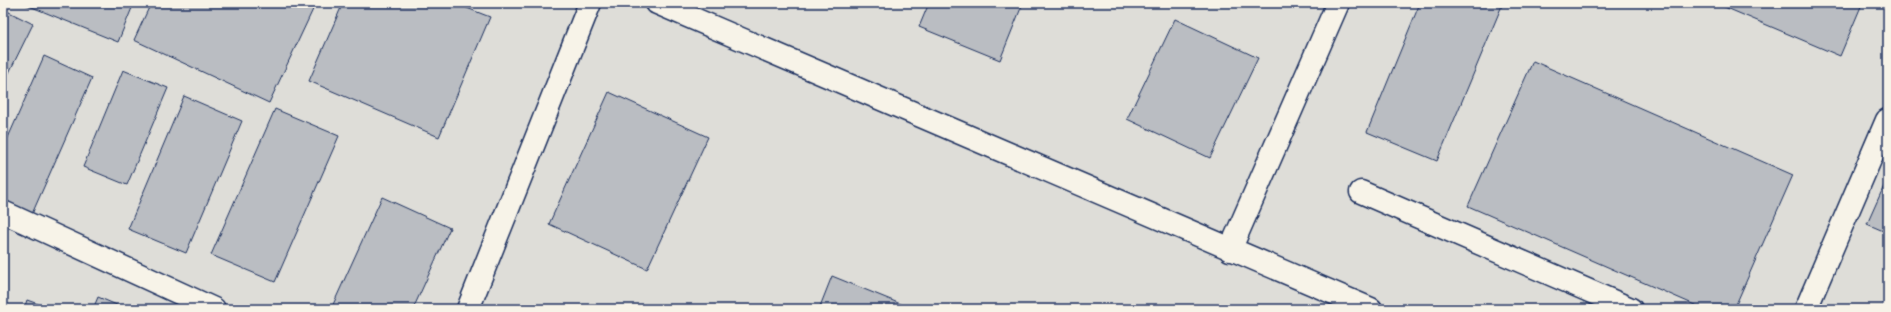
<svg xmlns="http://www.w3.org/2000/svg" width="1891" height="312" viewBox="0 0 1891 312" font-family="Caveat,sans-serif">
<rect width="100%" height="100%" fill="#eeebe2"/>
<filter id="ink" filterUnits="userSpaceOnUse"><feTurbulence type="fractalNoise" baseFrequency=".025" numOctaves="2"/><feDisplacementMap in="SourceGraphic" scale="8" xChannelSelector="R" yChannelSelector="G"/><feConvolveMatrix kernelMatrix="1 2 1 2 8 2 1 2 1" color-interpolation-filters="sRGB"/></filter>
<g filter="url(#ink)">
<path fill="#deddd8" d="M3,3h1885v306h-1885z"/>
<path fill="#babdc2" stroke="#1b2f5e" d="M22,3h112l-16,39z
M151,3h165l-47,100 -135,-63z
M343,3h111l36,14 -51,120 -130,-56z
M929,3h94l-23,57 -81,-33z
M1420,3h83l-66,158 -70,-29z
M1715,3h143l4,1 -22,52z
M3,9l30,15 -30,61z
M1175,19l83,39 -48,100 -83,-39z
M44,56l48,22 -60,136 -29,-13v-52z
M1533,61l260,114 -59,134h-30l-236,-103z
M123,70l45,18 -41,97 -44,-18z
M609,92l99,45 -61,132 -98,-45z
M184,96l58,25 -56,132 -58,-24z
M275,109l64,27 -64,146 -64,-27z
M1888,177v56l-21,-9z
M382,197l68,31 -37,81h-82z
M832,276l81,33h-94z
M98,297l28,12h-33z
M27,300l25,9h-28z"/>
<g fill="none" stroke-linecap="round" stroke-linejoin="round">
<defs>
<path id="minor" d="M657,3l714,306
M1361,192l270,117
M3,212l211,97
M1230,250l108,-247
M468,309l122,-306
M1806,309l81,-189"/>
</defs>
<use href="#minor" stroke="#1b2f5e" stroke-width="25"/>
<use href="#minor" stroke="#f7f3e8" stroke-width="22"/>
</g>
</g>
<rect width="1891" height="312" fill="none" stroke="#f7f3e8" stroke-width="16"/>
<rect x="8" y="8" width="1875" height="296" fill="none" stroke="#1b2f5e" stroke-width="1.5" filter="url(#ink)"/>
</svg>
